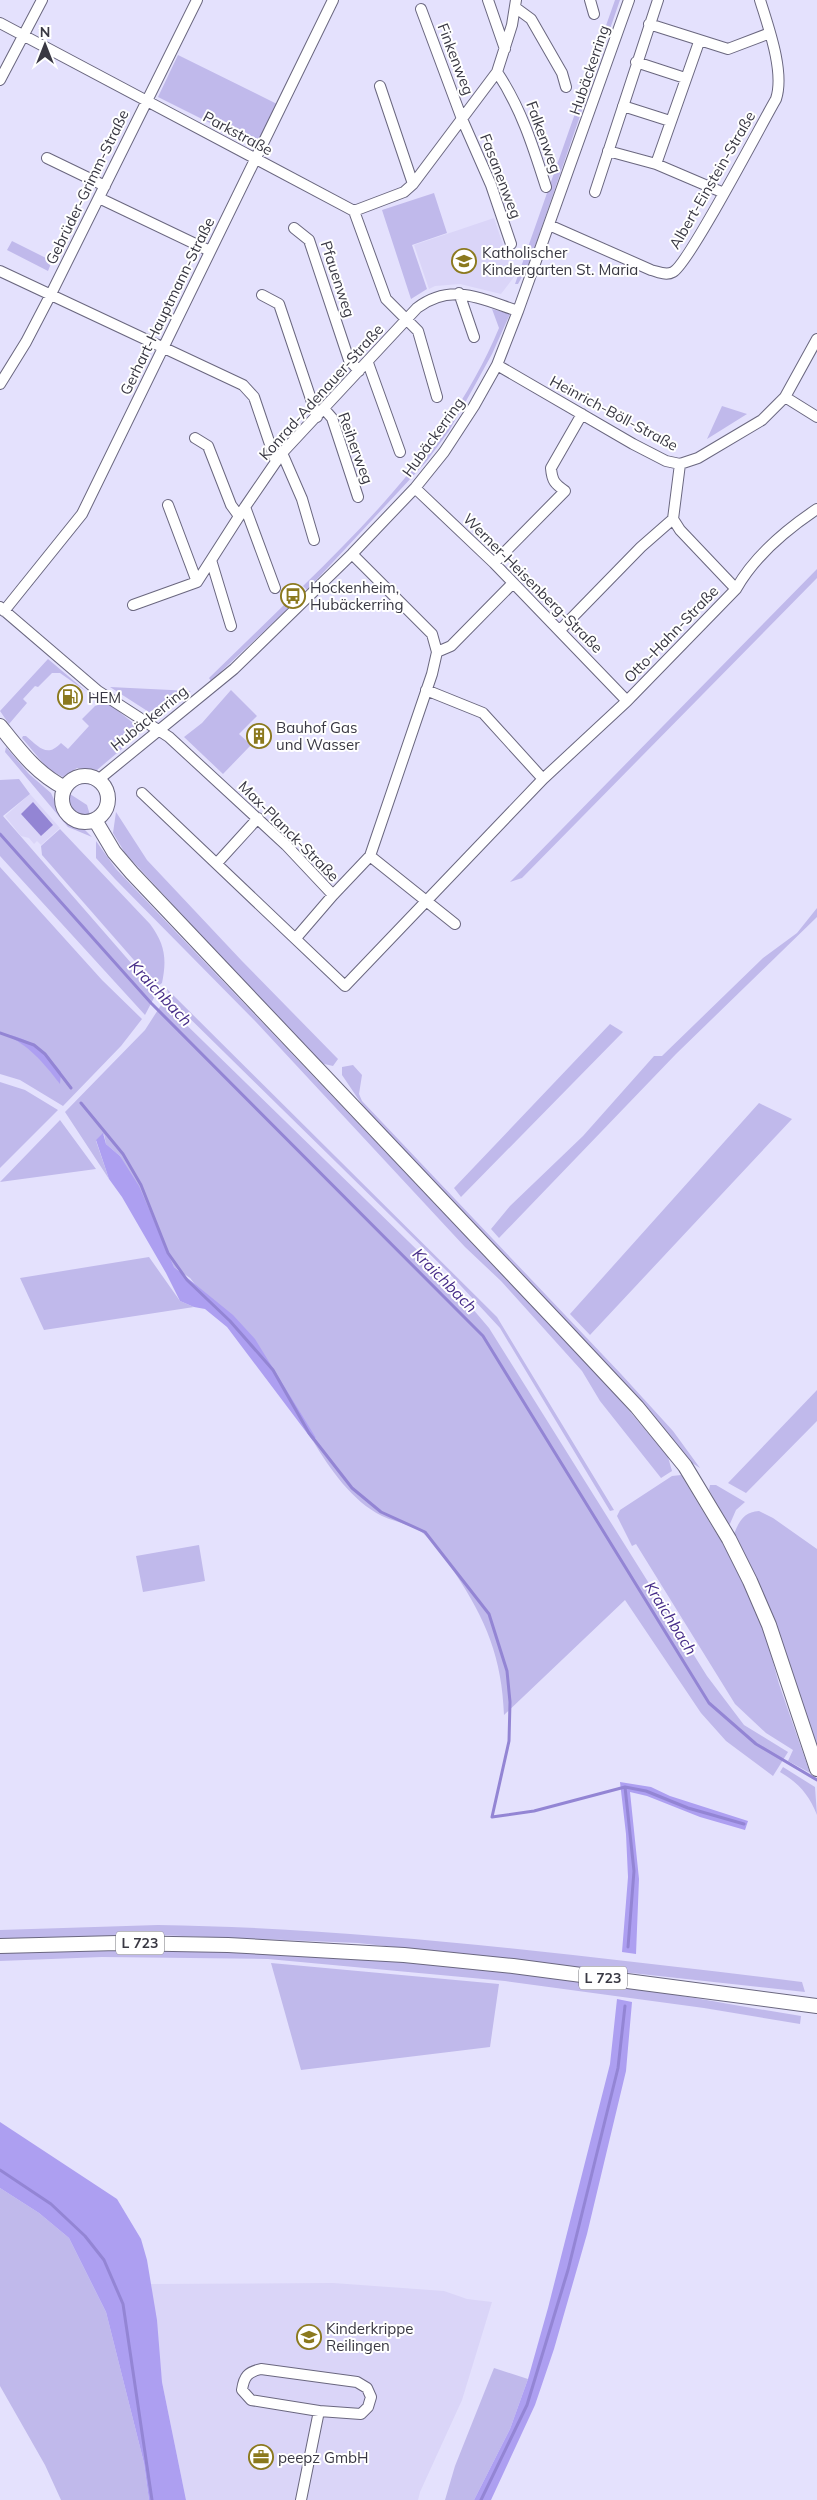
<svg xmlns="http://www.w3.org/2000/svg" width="817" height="2500" viewBox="0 0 817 2500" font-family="Mulish,sans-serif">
<rect width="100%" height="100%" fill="#e4e1fd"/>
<path fill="#dad5f8" d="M494,218l20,59 -13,17 -41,-10 -25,2 -6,3 -15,-44z
M30,794l30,34 -19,17 -4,-4 -3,3 -5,-6 -8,-2 -16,-20z
M333,2283l111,8 23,8 25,3 -30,98 -42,92 -2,8h-232l-24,-118 -11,-98z"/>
<path fill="#c0b9eb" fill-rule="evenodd" d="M615,0h5l-91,264 -11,20h-3z
M178,55l99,49 -21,42 -98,-49z
M434,193l13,40 -35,12 15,44 -16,10 -29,-89z
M12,241l40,20 -4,10 -41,-21z
M492,309l18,5 -18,40 -22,40 -21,37 -23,31 -119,128 -4,-4c78,-76 154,-157 196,-258z
M722,406l25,8 -40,25z
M817,569v9l-295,300 -12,4z
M286,603l4,4 -79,74 -2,-3z
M48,659l39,33 -27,-19h-8l-14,14 -3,-1 -12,13 4,4 -18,21 -9,-13z
M110,687l81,4 -34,22 -5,1z
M231,690l26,26 -18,18 12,11 -28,29 -39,-37 18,-14z
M107,702l36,29 -46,39 -20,-2 -14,9 -15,-8 -26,-31 1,-2h3c13,11 21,22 35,7l7,6 21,-23 -7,-7 13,-13z
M6,747l23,27 22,19 12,26 21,10 8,8 -24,-10 -63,-75z
M19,779l11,15 -27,22 149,171 4,7 -11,21 -145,-159v-76z
M70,794l17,11 3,10c-14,2 -23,-7 -20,-21z
M116,812l31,48 95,101 96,98 -5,7 -13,-3 -195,-210 -12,-20z
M60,829l90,95c15,20 17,35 12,59l-4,3 -4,-3 -112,-128 -1,-9z
M96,841l20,28 496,521 56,67 4,14 -11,7 -61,-77 -18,-30 -81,-90 -36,-34 -209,-225 -141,-143 -19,-21z
M0,867l102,113 40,39 -21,27 -58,60 -43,-26 -20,-6zM22,1042c25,6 31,18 38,41l-22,-27z
M817,908v9l-141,137 -177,184 -8,-9 19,-23 73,-70 71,-80h8l101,-98 34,-25z
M167,989l330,328 117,193 -4,1 -110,-183 -52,-56 -279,-274z
M163,1002l286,279 40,47 218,348 37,49 44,27 -15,24 -47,-35 -25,-28 -76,-113 -121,115c-2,-57 -18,-95 -49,-142 -9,-13 -18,-28 -31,-39 -10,-9 -29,-12 -42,-18 -30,-15 -52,-47 -69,-75l3,-3 -126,-160 -16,-11 -54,-111 -14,-12 -2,-10 -8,7 13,38 -44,-67 80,-82z
M610,1024l13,8 -162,165 -7,-9z
M353,1065l9,10 -3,19 3,7 259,273 52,57 27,37 -11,-7 -69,-82 -255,-270 -23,-34v-8z
M0,1082l25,8 33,20 -58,58z
M759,1103l33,16 -202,216 -20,-21z
M60,1120l36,49 -96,13z
M149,1257l31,44 14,6 -150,23 -24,-52z
M817,1390v31l-71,72 -18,-10z
M681,1475l49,81 34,73 15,55 31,89 -22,-12 5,-11 -27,-17 -31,-29 -99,-160 -4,2 -15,-30 3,-6 52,-34z
M710,1485h6l29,17 -9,8 -7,16 -20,-36z
M759,1511l14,7 44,31v199l-44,-132 -39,-82c5,-13 10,-22 25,-23z
M199,1545l6,36 -62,11 -7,-36z
M783,1767l32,20 2,28c-8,-20 -18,-32 -37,-43z
M158,1925c139,2 277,15 415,30 77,9 153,17 229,27l3,10 -447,-49 -199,-8 -159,4v-9z
M79,1949c154,1 308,9 461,26 87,10 174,27 261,41l-1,8 -96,-16 -199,-27 -237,-22 -166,-2 -102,4v-8z
M271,1963l228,21 -9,63 -189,23z
M0,2188l39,25 30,25 37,74 38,151 5,37h-88l-16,-35 -45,-79z
M494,2368l34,11 -18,50 -36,71h-29l10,-34z"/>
<path fill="#ad9ff1" d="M4,1034c24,3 42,18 57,38l-1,12c-18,-23 -30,-38 -56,-50z
M103,1133l3,11 14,12 19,30 35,81 59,48 22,24 61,99 -3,3 -86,-114 -22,-18 -11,-2 -14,-6 -14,-28 -44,-76 -13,-18 -13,-39z
M620,1782l31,5 19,9 78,25 -3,9 -45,-13 -53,-21 -17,-4 9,87 -3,75 -14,-2 6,-75 -2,-43z
M617,1999l15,3 -6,69 -39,163 -33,115 -19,56 -44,95h-17l36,-71 18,-50 20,-71 62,-244z
M0,2122l117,77 24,40 6,21 10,60 5,62 24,118h-37l-5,-37 -38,-151 -37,-74 -30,-25 -39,-25z"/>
<path fill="#9385d4" d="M33,802l20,23 -12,11 -20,-22z"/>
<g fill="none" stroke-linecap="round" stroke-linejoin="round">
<path stroke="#9385d4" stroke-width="3" d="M0,834l151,169 332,333 226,367 47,41 61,36
M0,1033l34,12 11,9 26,34
M81,1103l42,51 18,31 27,68 19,27 43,41 43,49 36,63 43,55 29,24 44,20 64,82 18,57 3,31 -1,39 -17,76 42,-6 91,-24
M628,1947l6,-76 -9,-84 21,4 42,17 56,16
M0,2170l51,34 34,32 19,24 19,44 29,196
M481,2500l46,-95 41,-135 50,-202 7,-62"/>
<defs>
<path id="minor" d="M488,0l17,49
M590,0l4,14
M516,8l15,11 31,54 4,14
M421,9l41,110 29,66 20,59
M0,23l354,188 32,88 32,32 19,66
M649,24l79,25 42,-16
M636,62l49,16
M497,72c24,36 36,74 49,115
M0,80l42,-80
M380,86l33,98
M623,106l47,15
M608,151l48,13 68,29
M47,158l58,28
M656,164l43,-122
M595,192l63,-192
M99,198l111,53
M354,211l50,-19 9,-8 84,-112 15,-47 4,-25
M549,225l102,45c8,2 15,6 22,2 15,-7 89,-149 103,-173 9,-27 -8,-73 -16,-99
M294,228l15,12 40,120 10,11
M0,271l243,114 11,12 22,65
M459,293l15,44
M262,295l17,9 38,113
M368,363l32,89
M497,365l136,79 33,17 14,3 18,-6 64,-38 23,-23 32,-58
M0,384l26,-42 25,-48 146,-294
M785,397l32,20
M325,410l7,8 26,79
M195,438l13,8 23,59 8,11
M282,453l20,46 12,41
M680,464l-7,55 7,11 56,59
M415,488l79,75 133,138
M168,505l29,77
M245,507l30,81
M211,560l20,66
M494,563l71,-72c-10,-7 -13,-10 -14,-23l31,-54
M133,605l64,-23 48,-75 37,-54 135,-145c35,-26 64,-9 101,3
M0,607l98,84 71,46 117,108 47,50 37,-39 62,-182 5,-22 -5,-18 -80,-80
M4,611l78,-97 251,-514
M560,630l81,-83 32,-28
M437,652l14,-6 62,-63
M426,690l57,23 60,66
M98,780l136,-111 118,-115 63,-66 29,-36 30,-46 23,-41 21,-54 111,-311
M142,793l203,193 198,-207 84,-78 109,-112c18,-32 51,-60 81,-80
M370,856l85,68
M218,862l40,-44
M296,938l37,-43
M261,2369l96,13 10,6 4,9 -3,10 -7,7 -42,-3 -68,-11 -9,-10c2,-14 6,-18 19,-21z
M301,2500l18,-89"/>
<path id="major" d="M0,726c20,25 36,47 65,62
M62 799a23 23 0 1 1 46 0a23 23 0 1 1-46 0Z
M95,820l19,32 18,21 429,453 76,81 48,59 44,73 21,42 19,44 48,144
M0,1946l118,-3 110,2 176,10 109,11 304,40"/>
</defs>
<use href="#minor" stroke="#6a677f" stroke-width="12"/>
<use href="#major" stroke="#6a677f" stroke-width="16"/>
<use href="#minor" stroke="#fff" stroke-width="10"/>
<use href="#major" stroke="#fff" stroke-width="14"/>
</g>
<defs>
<symbol id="school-ring" viewBox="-11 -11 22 22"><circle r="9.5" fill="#fff" stroke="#8b791e" stroke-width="1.5"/><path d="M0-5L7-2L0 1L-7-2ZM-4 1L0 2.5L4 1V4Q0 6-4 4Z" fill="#8b791e"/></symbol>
<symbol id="bus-ring" viewBox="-11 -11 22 22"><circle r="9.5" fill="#fff" stroke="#8b791e" stroke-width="1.5"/><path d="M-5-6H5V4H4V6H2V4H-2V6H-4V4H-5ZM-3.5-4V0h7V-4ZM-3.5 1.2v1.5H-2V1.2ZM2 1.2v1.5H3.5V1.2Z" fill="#8b791e"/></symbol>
<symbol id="fuel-ring" viewBox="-11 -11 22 22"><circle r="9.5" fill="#fff" stroke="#8b791e" stroke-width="1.5"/><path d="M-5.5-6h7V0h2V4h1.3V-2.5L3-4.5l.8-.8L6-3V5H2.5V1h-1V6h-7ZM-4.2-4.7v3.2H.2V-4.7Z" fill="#8b791e"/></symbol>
<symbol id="building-ring" viewBox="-11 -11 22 22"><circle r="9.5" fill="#fff" stroke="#8b791e" stroke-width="1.5"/><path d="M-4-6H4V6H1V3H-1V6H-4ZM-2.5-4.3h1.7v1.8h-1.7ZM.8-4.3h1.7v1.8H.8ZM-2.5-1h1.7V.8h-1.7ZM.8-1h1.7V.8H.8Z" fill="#8b791e"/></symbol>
<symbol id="office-ring" viewBox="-11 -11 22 22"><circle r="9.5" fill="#fff" stroke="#8b791e" stroke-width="1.5"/><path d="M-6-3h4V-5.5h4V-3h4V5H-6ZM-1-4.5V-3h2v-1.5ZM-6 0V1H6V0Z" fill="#8b791e"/></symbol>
</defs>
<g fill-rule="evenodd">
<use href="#school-ring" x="450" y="247" width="28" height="28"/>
<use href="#bus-ring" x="279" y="582" width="28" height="28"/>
<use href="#fuel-ring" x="56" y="683" width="28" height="28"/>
<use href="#building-ring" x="245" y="722" width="28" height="28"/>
<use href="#school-ring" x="295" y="2323" width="28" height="28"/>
<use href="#office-ring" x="247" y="2443" width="28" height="28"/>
</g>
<g text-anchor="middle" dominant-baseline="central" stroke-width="4" stroke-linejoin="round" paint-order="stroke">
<g fill="#fff" stroke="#74747b" stroke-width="1">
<rect x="116" y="1931.5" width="48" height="23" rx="4"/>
<rect x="579" y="1966.5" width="48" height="23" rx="4"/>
</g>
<g font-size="14" font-weight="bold" fill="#393843">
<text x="140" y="1943">L 723</text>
<text x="603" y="1978">L 723</text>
</g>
<g font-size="15" fill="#393843" stroke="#fff">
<text transform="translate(456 59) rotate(69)">Finkenweg</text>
<text transform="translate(589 70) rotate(-71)">Hubäckerring</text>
<text transform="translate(238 133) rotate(28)">Parkstraße</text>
<text transform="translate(544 137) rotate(70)">Falkenweg</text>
<text transform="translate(501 176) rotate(69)">Fasanenweg</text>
<text transform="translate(712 180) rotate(-60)">Albert-Einstein-Straße</text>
<text transform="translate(87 187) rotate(-64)">Gebrüder-Grimm-Straße</text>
<text transform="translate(338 279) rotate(72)">Pfauenweg</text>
<text transform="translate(167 306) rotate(-64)">Gerhart-Hauptmann-Straße</text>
<text transform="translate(321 392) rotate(-48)">Konrad-Adenauer-Straße</text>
<text transform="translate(614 413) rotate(28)">Heinrich-Böll-Straße</text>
<text transform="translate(433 437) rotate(-54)">Hubäckerring</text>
<text transform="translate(356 448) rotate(70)">Reiherweg</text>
<text transform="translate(533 583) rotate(45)">Werner-Heisenberg-Straße</text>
<text transform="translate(671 634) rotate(-46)">Otto-Hahn-Straße</text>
<text transform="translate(149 718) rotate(-39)">Hubäckerring</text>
<text transform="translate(289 831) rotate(45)">Max-Planck-Straße</text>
</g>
<g font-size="15" fill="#393843" stroke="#fff" text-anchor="start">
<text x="482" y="252">Katholischer<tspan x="482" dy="17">Kindergarten St. Maria</tspan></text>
<text x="310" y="587">Hockenheim,<tspan x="310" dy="17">Hubäckerring</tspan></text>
<text x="88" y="697">HEM</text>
<text x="276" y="727">Bauhof Gas<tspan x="276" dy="17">und Wasser</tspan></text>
<text x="326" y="2328">Kinderkrippe<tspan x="326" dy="17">Reilingen</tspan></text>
<text x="278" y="2457">peepz GmbH</text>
</g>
<g font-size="16" font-style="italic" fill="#472d89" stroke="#fff">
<text transform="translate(161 993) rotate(47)">Kraichbach</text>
<text transform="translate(445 1280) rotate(45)">Kraichbach</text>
<text transform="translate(671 1618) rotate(58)">Kraichbach</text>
</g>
</g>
<g transform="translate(45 45)" stroke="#ffffff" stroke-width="4" paint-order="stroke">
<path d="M0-4L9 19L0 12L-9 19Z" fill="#393843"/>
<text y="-8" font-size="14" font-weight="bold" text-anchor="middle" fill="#393843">N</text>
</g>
</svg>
